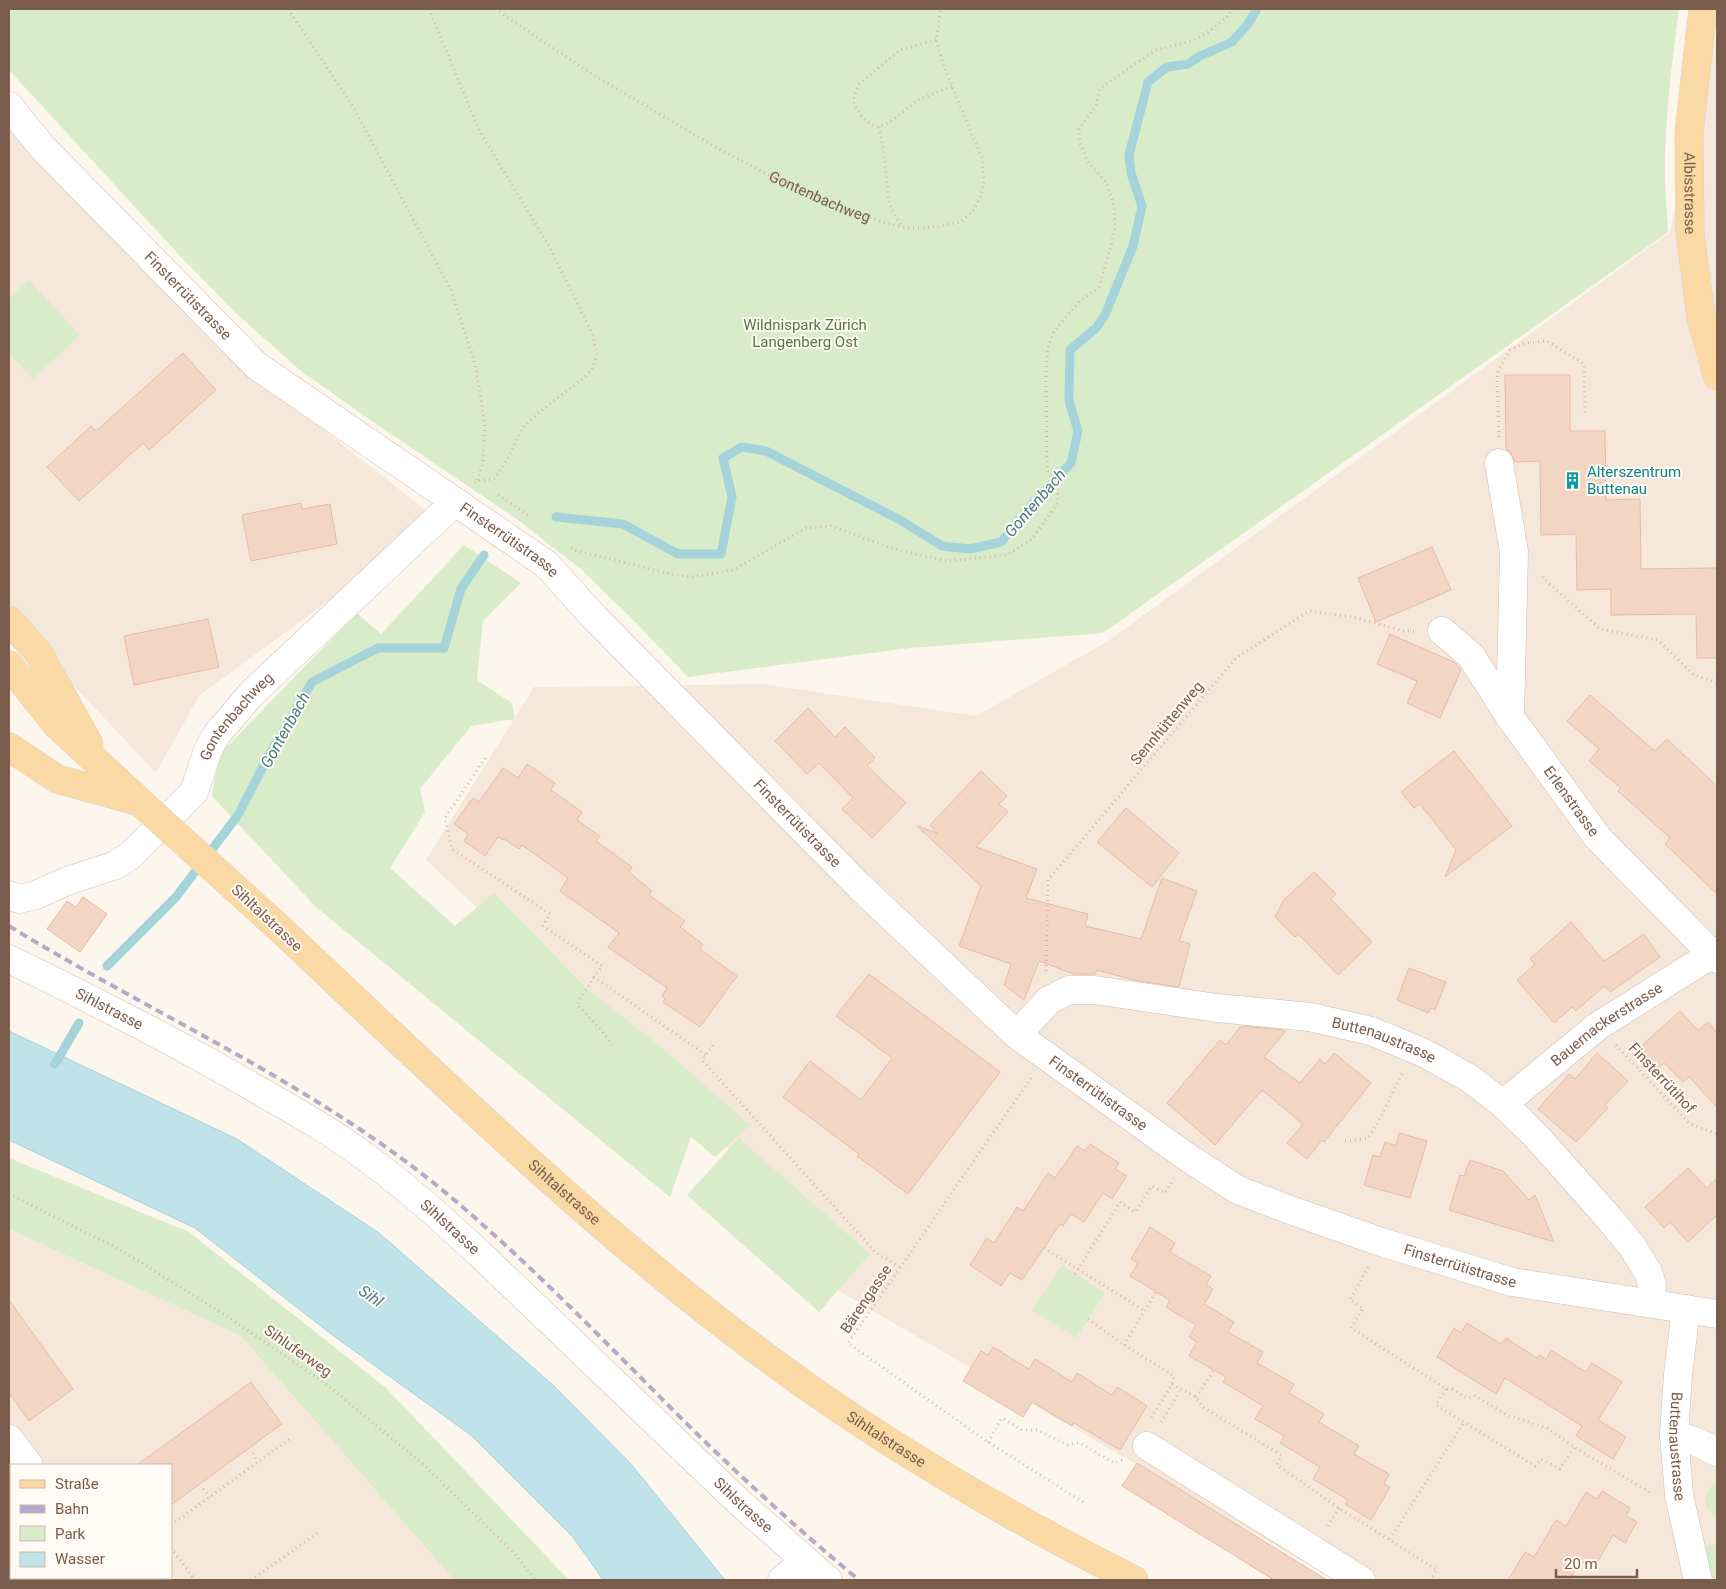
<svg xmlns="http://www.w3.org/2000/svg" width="1726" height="1589" viewBox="0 0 1726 1589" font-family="Roboto,sans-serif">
<rect width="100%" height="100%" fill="#fdf6ec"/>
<path fill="#f5e8da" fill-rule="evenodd" d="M1717,32v1548h-382l-498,-290 -129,-166 -282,-264 108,-173 229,-3 213,32 132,-75 561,-408z
M9,119l248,258 181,143 -239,176 -43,77 -147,-156z
M9,1229l232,107 213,244h-445zM11,1465h160v113h-160z"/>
<path fill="#d8ecc9" d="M9,9h1670c-7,53 -14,107 -14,161 0,20 2,41 3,62l-565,401 -193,15 -222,29 -53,-55 -53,-52 -64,-50 -152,-103 -65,-46 -63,-56 -57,-58 -172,-187z
M29,280l51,55 -47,44 -24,-26v-54z
M464,545l57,38 -38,38 -6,59 35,23 3,16 -44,7 -51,63 5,23 -35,56 65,58 39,-33 89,92 92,74 75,66 -35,32 -24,-20 -21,60 -354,-290 -104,-111 7,-41 138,-142 24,21z
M739,1138l131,116 -51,58 -132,-117z
M9,1158l180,74 197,156 183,192h-115l-213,-244 -232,-107z
M1062,1265l43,28 -29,45 -44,-28z
M1717,1483v44l-1,-11 -10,-8c-1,-12 0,-20 11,-25z
M1717,1544v36h-14l3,-34z"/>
<path fill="#bfe3e8" stroke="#a5d3da" d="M9,1031l228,108 142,94 175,153 77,78 94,116h-122l-30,-43 -101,-101 -141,-102 -136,-106 -186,-88z"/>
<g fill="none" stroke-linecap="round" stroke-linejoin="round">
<path stroke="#a5d3da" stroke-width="9" d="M556,517l67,7 55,30h43l11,-57 -9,-39 19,-11 24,4 136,70 40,25 28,3 31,-7 33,-40 37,-39 7,-32 -9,-30 1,-51 26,-22 9,-13 28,-69 9,-40 -11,-33 -2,-18 19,-73 19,-15 21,-3 12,-8 32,-14 15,-17 10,-16
M107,966l69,-69 62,-82 30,-58 44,-75 66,-34h66l17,-59 23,-34
M55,1064l24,-41"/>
</g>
<path fill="#f3d5c3" stroke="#e6bba3" d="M183,353l33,37 -67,60 -6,-7 -64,58 -32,-34 44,-41 5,5z
M1505,375h65v56h35l1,69 34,-1 1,70 76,-1v90h-20l-1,-44 -85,1v-26l-34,1 -1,-56 -35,1 -1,-74 -25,1 -4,-9 -5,-4z
M301,503l1,6 28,-5 7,40 -86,17 -9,-46z
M1432,547l19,43 -75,32 -18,-44z
M208,619l11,48 -85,18 -10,-49z
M1390,634l64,28 7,8 -21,48 -33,-15 10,-22 -40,-17z
M1590,695l65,56 12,-12 50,47v108l-52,-50 5,-6 -52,-47 3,-3 -32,-27 10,-12 -32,-28z
M808,708l27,29 10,-10 30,31 -8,8 39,37 -34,35 -30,-29 11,-11 -34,-35 -12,11 -32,-33z
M1454,751l58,75 -67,51 11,-27 -36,-46 -6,4 -13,-16z
M527,764l28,19 -4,7 31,22 -5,8 23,16 -4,5 36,26 -3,5 23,19 -3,4 36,26 -5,6 23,17 -3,5 37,27 -37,51 -37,-25 2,-3 -3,-3 5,-8 -59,-41 11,-14 -59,-42 8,-13 -46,-33 -3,4 -15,-10 -1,1 -5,-3 -13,19 -21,-15 4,-7 -14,-10 19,-26 6,4 24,-34 15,10z
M981,771l26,25 -8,8 9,8 -32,35 61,22 -11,29 62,16 -3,12 56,13 21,-61 35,13 -18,50 11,3 -11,43 -45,-7 -37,-10 -2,4h-21l-35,-13 -15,39 -20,-15 7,-21 -52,-18 22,-60 -64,-60 20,7 -7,-8z
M1126,808l53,45 -27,34 -55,-45z
M1314,872l22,22 -5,5 41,43 -34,33 -40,-41 -3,3 -20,-20 9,-17z
M83,897l24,17 -27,38 -33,-23 20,-28 9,6z
M1571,922l33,39 40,-27 16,23 -50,35 -6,-6 -28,25 -4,-4 -18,16 -37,-43 18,-16 -5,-5z
M1409,968l37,14 -11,28 -4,-2 -3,5 -31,-13z
M869,974l131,98 -92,122 -51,-38 2,-2 -76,-57 27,-36 51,39 31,-42 -56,-42z
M1680,1011l18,19 10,-8 9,11v74l-28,-30 -6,5 -19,-19 -6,5 -19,-20z
M1241,1026l42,4 2,2 -21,25 36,26 20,-24 5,5 9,-11 37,30 -47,59 -2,-2 -15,19 -20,-16 16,-19 -41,-34 -47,55 -48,-42 53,-63 6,5z
M1597,1053l31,28 -23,24 3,3 -32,34 -38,-33 31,-35 6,5z
M1399,1133l28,8 -17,57 -46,-13 9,-30 7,2 5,-15 11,4z
M1090,1144l29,19 -4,6 12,7 -15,23 -9,-6 -19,29 -13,-8 -8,12 -3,-2 -38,56 -12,-7 -9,13 -31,-21 17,-27 7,5 23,-36 6,4 25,-38 7,5 22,-32 8,5z
M1470,1160l33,11 26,29 6,-5 19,47 -105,-32 11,-35 4,1z
M1688,1168l19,20 10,-10v37l-29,27 -18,-20 -6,6 -19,-21z
M1150,1227l25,16 -5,9 41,24 -5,9 7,4 -9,15 30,18 -6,10 35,20 -6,11 37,21 -5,9 35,21 -5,8 40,24 -5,8 35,20 -5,10 6,3 -19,33 -26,-16 3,-4 -35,-21 7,-12 -40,-24 4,-7 -29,-17 8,-13 -40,-24 3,-5 -37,-21 8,-14 -8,-5 7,-12 -30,-18 4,-7 -40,-24 8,-13 -7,-4z
M9,1300l64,89 -44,32 -20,-28z
M1467,1323l34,21 5,-6 31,20 2,-3 7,4 5,-9 35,22 6,-9 30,19 -24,38 28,17 -13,22 -37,-23 6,-10 -77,-48 -9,16 -59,-37 17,-29 7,5z
M993,1347l36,22 6,-10 37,23 5,-9 35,22 5,-8 30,19 -27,44 -46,-27 -2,3 -40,-24 -9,15 -60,-36 18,-30 7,4z
M251,1382l31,42 -111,81v-40h-34z
M1137,1463l190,117h-53l-152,-94z
M1602,1491l28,17 -4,8 11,6 -12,21 -12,-8 -20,34 -13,-8 -10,17 4,2h-66l17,-28 9,5 22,-37 10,6 20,-34 11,7z"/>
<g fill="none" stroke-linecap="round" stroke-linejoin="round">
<defs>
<g id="minor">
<path id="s2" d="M9,106l34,42 214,218 289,198 49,54 265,269 157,148 170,122 51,33 55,21 88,31 131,40 205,32"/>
<path d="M1499,463l15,89 -4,165"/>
<path id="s3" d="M1442,631l29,25 39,61 88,121 119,121"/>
<path id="s4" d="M9,895l10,4 17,-4 31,-14 49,-16 15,-10 63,-63 14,-42 9,-16 35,-41 203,-191"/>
<path id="s5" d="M9,959c82,40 163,81 242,127 38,22 77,43 113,70 42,30 80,65 118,100l258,247 88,77"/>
<path id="s6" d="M1017,1035l32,-35 20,-10h26l122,18 93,9 61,14 53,22 45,25 34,26 33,32 72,81 24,29 16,26 4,13 -1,18"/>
<path id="s7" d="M1503,1104l95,-78 119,-75"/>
<path id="s8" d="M1686,1309l-8,66 -4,60 5,60 19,85"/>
<path d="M1674,1435l20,6 23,11"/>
<path d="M9,1439l20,26"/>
<path d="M1147,1446l214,134"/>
<path d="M118,1578l2,2"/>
<path d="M782,1580l22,-19"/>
</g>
<g id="major">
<path id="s9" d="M1703,9l-14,124 1,100 11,84 16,59"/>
<path d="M9,620l30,34 50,90"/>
<path d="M9,665l47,59 84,78"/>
<path d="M9,747l48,32 80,22"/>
<path id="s10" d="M277,926c169,159 336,323 525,457 106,75 217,139 332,197"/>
</g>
</defs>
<use href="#minor" stroke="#d1beb0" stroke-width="29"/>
<use href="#major" stroke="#dad1cd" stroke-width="29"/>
<g stroke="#d9b8a5" stroke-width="3" stroke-dasharray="1 4" stroke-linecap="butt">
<path d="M288,9l64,96 99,185 24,73 7,42 3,23 -2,35 -6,18"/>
<path d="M429,9l50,121 71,118 43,87 4,21 -5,13 -8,9 -41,31 -20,18 -18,37 -11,15 -17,2 -3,2"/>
<path id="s1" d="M495,9l97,65 125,74 54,28 73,33 42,14 21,5h21l33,-6 12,-11 7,-13 4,-17 -2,-22 -39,-95 -7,-24 5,-31"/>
<path d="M936,40l-36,10 -41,34 -6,16c5,13 11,23 26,27l11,-5 28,-22 34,-14"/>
<path d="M879,127l4,20 6,57 13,23"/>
<path d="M1499,437l-2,-64 13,-23 15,-7 22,-2 37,23 1,50"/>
<path d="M498,495l30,20"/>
<path d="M571,548l3,2 92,23 26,4 41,-7 73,-42 25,-2 63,23 52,12 61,-6 25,-16 26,-36 -1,-16 -10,-18 -1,-97 2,-24 6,-17 25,-29 20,-15 13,-45 3,-17 -1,-19 -8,-24 -19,-21 -7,-18 -1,-14 17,-23 4,-18 56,-38 32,-8 18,-8 21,-17 5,-8"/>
<path d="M1542,577l58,52 58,11 35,34 24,9"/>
<path d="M485,758l-40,60 7,31 98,65 -7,12 59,40 -8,11 112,78"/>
<path d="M1046,971l2,-91 188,-222 73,-47 43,6 52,14h10"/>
<path d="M594,977l-17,27 30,33 4,8"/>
<path d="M713,1045l-11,15 174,193 24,14"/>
<path d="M1616,1045l73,78 28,11"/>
<path d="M1031,1078l-183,265 140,99 98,62"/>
<path d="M1345,1141l22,-2c15,-20 23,-43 35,-65"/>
<path d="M9,1194l110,55 106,66 100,68 100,83 90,88 20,26"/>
<path d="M1044,1248l101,63"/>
<path d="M1368,1267l-18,33 13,8 -12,20 95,61h6l15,9 8,-2 32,19 40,13 27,19 77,46"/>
<path d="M1075,1274l45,-72 15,10 17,-26 13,7 9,-14"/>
<path d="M1088,1319l36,26 50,31 -2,8 -21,34"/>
<path d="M1124,1345l32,-53"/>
<path d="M1172,1384l24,13 7,10 78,48 -4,10 62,43 98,62 -7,10"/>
<path d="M1446,1389l-10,16 99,61 6,-7 19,10 14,-22"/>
<path d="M1196,1397l18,-27"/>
<path d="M1161,1422l20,-33"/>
<path d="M988,1442l14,-24 20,12h16l29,15 13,-2 34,20 11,-4"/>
<path d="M253,1453l5,9"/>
<path d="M203,1489l7,8"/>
<path d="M171,1525l120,-87"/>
<path d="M1328,1526l11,-18"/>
<path d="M1390,1539l74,-117"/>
<path d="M171,1548l24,32"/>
<path d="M9,1578l2,2"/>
<path d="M251,1580l68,-48"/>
</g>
<use href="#minor" stroke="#fff" stroke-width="28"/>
<use href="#major" stroke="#fbd9a5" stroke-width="28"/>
<path stroke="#b9a8c9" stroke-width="4" stroke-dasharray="8 5" stroke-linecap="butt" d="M9,926c142,87 296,154 426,258 86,70 162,150 240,228 59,59 120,115 184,168"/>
<defs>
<path id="major-bridge" d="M140,802l137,124"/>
</defs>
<use href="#major-bridge" stroke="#dad1cd" stroke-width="29" stroke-linecap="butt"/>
<use href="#major-bridge" stroke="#fbd9a5" stroke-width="28"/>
</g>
<defs>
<symbol id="building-bare" viewBox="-9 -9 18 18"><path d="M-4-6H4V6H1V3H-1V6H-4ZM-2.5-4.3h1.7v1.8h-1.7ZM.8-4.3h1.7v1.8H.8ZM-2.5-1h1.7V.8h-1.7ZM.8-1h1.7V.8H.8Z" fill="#0f9aa8" stroke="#fffaf3" stroke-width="2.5" paint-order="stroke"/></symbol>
</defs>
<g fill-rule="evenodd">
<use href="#building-bare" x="1560" y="468" width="25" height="25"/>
</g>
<g text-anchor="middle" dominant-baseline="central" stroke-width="4" stroke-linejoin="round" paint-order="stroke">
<g font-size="15" fill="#7a5c4d" stroke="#fffaf3">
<text stroke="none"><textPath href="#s9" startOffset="185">Albisstrasse</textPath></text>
<text stroke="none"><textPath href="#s1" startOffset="376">Gontenbachweg</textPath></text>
<text stroke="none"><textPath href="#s2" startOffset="261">Finsterrütistrasse</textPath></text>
<text stroke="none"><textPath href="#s2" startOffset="666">Finsterrütistrasse</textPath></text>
<text stroke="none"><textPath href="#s4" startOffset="309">Gontenbachweg</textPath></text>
<text transform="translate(1167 723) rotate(-50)">Sennhüttenweg</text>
<text stroke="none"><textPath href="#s3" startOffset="215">Erlenstrasse</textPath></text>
<text stroke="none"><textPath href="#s2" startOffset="1071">Finsterrütistrasse</textPath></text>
<text transform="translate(267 918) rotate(43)">Sihltalstrasse</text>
<text stroke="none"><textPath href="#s5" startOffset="112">Sihlstrasse</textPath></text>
<text stroke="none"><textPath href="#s7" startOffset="131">Bauernackerstrasse</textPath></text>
<text stroke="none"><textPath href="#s6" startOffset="390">Buttenaustrasse</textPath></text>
<text transform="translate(1662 1078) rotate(47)">Finsterrütihof</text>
<text stroke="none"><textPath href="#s2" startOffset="1476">Finsterrütistrasse</textPath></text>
<text stroke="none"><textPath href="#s10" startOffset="392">Sihltalstrasse</textPath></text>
<text stroke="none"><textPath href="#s5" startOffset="518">Sihlstrasse</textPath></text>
<text stroke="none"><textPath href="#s2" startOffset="1881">Finsterrütistrasse</textPath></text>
<text transform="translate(866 1299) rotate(-56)">Bärengasse</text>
<text transform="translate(298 1351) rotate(35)">Sihluferweg</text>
<text stroke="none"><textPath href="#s10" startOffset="798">Sihltalstrasse</textPath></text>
<text stroke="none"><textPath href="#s8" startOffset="138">Buttenaustrasse</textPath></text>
<text stroke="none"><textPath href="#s5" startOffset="922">Sihlstrasse</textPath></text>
</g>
<g font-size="15" fill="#537a41" stroke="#fffaf3">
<text x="805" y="325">Wildnispark Zürich<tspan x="805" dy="17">Langenberg Ost</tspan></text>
</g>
<g font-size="15" fill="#0d838f" stroke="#fffaf3" text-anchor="start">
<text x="1587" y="472">Alterszentrum<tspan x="1587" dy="17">Buttenau</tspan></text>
</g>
<g font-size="16" font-style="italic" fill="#437c86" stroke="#fffaf3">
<text transform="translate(1035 503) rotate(-49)">Gontenbach</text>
<text transform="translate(285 730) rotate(-61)">Gontenbach</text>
<text transform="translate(371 1296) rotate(35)">Sihl</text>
</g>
</g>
<rect width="1726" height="1589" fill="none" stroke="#7a5c4d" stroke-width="20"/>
<rect x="10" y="1464" width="162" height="115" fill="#fffaf3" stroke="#cabbb1"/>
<rect x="20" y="1480" width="25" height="8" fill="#fbd9a5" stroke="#cabbb1"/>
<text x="55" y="1489" font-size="15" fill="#7a5c4d">Straße</text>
<rect x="20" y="1505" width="25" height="8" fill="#b9a8c9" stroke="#cabbb1"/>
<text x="55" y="1514" font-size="15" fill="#7a5c4d">Bahn</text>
<rect x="20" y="1526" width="25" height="15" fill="#d8ecc9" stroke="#cabbb1"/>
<text x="55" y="1539" font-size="15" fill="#7a5c4d">Park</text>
<rect x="20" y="1552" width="25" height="15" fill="#bfe3e8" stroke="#cabbb1"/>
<text x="55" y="1564" font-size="15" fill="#7a5c4d">Wasser</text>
<path d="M1556 1569v8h81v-8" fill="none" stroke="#7a5c4d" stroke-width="2.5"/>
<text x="1564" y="1569" font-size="15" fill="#7a5c4d" stroke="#fffaf3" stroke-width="4" paint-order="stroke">20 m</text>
</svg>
